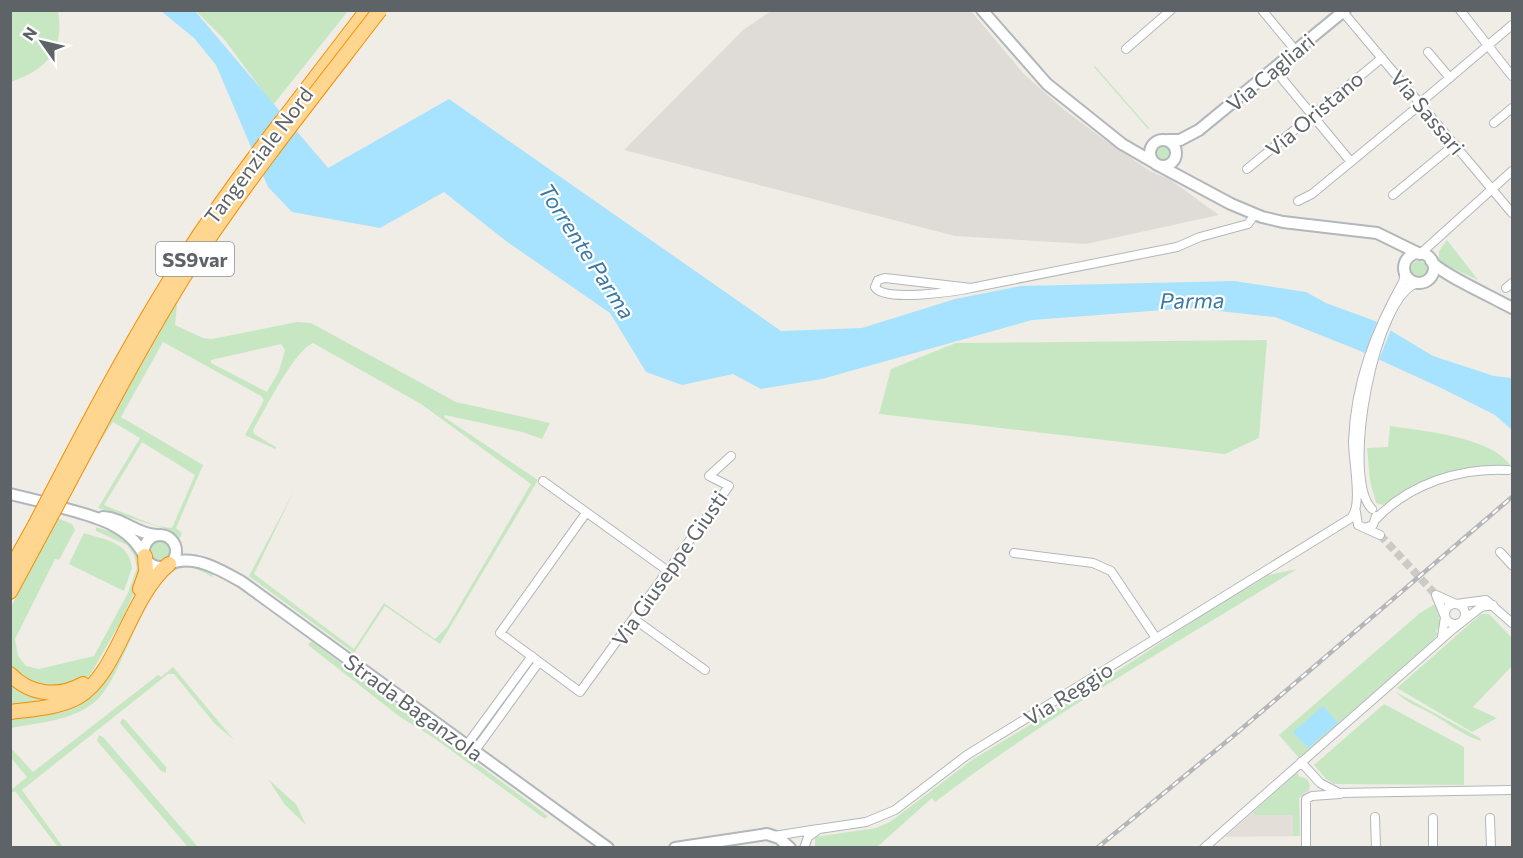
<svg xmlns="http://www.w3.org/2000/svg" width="1523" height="858" viewBox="0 0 1523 858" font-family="Commissioner,sans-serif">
<rect width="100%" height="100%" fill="#f0ede6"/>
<path fill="#dfdcd8" d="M771,11h200l52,62 39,35 44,33 44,30 19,8 50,36 -133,29 -131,-8 -331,-86 119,-120z"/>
<path fill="#e3ded7" d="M1298,772l1,5 6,1 5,7 -1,6 -10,7 1,38 -75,1z"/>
<path fill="#c7e7c3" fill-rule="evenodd" d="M10,11h48c7,40 -11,58 -47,71z
M196,11h152l-75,94 -49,-66z
M1095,66l54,62 -1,1 -54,-62z
M1155 152a7 7 0 1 1 14 0a7 7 0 1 1-14 0Z
M1447,240l31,40 -39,-18v-11z
M1411 269a8 8 0 1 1 16 0a8 8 0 1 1-16 0Z
M175,304l2,1 -2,20 28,13 9,1 85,-17 14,1 145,79 94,21 -8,16 -20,-7 -77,-17 -1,2 94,63 -98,164 -55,-38 -31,47 -105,-77 45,-85 -40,83 100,75 30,-46 51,36 12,-12 84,-143 -110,-80 -108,-61c-20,9 -48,67 -60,87l1,4 22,13 -1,2 -30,-14 19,-35 -3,-4 -98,-54 -42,75 82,48 -27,63 6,5 -2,5 -11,-8 -71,-22 42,-70 -27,-16 -28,43zM281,344l4,6 -6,21 -12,21 -56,-29v-3zM142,442l53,33 -23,53 -15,-2 -53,-21z
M1267,340l-8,98 -34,16 -346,-40 12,-45 65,-26z
M1390,426c33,5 105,11 122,42 -62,-6 -77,9 -129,37l-7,-2 -6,-22 -3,-33 21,-1z
M57,518l15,6 3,6 -16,30 -4,-1 -40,80 3,17 8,10 13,3 55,-13 34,-63 9,-25 -3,-13 -7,-10 -31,-14v-4l28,9 15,19 1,25 -19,41 -31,54 -11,8 -38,6 -30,-20v-62z
M84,533c20,7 45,8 48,35l-8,23 -55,-27z
M150 551a10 10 0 1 1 20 0a10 10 0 1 1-20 0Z
M182,564l16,3 15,7 -1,3c-9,-5 -20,-11 -30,-9 -37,9 -55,99 -82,129 -23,24 -59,25 -89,31v-12l69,-17c19,-30 71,-124 102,-135z
M1297,569c-122,75 -248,146 -362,233l-3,-4 -55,49h-62v-10l61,-9 14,-6 82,-62 127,-77 98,-64 72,-44z
M1435,604l6,20 -5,7 2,3 -3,4 -136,120 -20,-23 141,-122z
M1481,614h8l23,24v28l-39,41 24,11 -25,14 -75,-44z
M311,641l237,175 -3,3 -111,-81 -34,-21 -92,-72z
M173,667l61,73 -19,-16 -41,-50h-6l-146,116 41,57h-5l-43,-56 -4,2v-3l16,-13 -16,-19v-10l22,24 125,-97 3,2z
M10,679l43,19v3l-42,7z
M1396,692l84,46 1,3c-20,-6 -35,-20 -53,-29 -13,-7 -21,-9 -32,-20z
M1384,704l80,43v38l-130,-1 -8,-5 -12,-14z
M122,719l3,1 41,47v6l-5,-2 -41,-48z
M99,735l4,2 95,110h-10l-91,-106z
M1298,772v4l10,4 2,7 -11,11 1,38h-7v-21h-37l-3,-3z
M268,779l28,25 10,21 -21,-20z"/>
<path fill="#a7e2ff" d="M161,11h34l133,157 121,-69 332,232 81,-3 93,-29 66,-13 213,-5 72,11 20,11 49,18 58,35 61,20 18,2v52l-17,-15 -56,-28 -81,-37 -83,-33 -84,-9 -159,12 -210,59 -61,10 -28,-15 -51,11 -36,-13 -36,-59 -104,-72 -62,-49 -64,36 -88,-16 -24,-25 -52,-122 -22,-27z
M1323,706l15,17 -30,25 -15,-16z"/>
<path fill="#f0ede6" d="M1378,319l14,8 -14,35 -14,-6z"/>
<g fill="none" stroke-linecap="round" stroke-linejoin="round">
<path stroke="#cccac6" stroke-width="8" stroke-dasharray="8 4" stroke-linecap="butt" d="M1380,535l56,60"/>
<defs>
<path id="street" d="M1262,10l34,41
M1460,10l52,66
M1343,12l169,201
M1126,49l45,-39
M1428,52l22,26
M1274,69l77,93
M1420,103l92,-78
M1494,123l18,-15
M1247,169l135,-111
M1393,195l62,-51
M1298,201l14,-7 109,-90
M1420,254l92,-83
M976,287c-17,4 -93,16 -101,0l3,-7 7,-2 86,10 206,-41 23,-10 48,-13 7,-10
M1506,288l6,-5
M543,481l125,90
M1372,509c-32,-31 3,-216 46,-226
M1356,512l2,13 22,10
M586,513l-86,120 80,59 149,-206 -20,-10 22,-20
M1376,519c33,-35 85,-52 132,-49
M1365,528l8,-3 3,-9
M1500,552l12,13
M1014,553l79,10 18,8 45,67
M1436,595l20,9 30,-4 26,23
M1436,595l9,22 -3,20
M1445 614a10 10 0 1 1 20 0a10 10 0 1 1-20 0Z
M634,619l71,51
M466,746l66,-90
M474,752l65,-90
M1301,762l19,21 19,10 173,-3
M1375,817l1,31
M1433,818v30
M1490,818l1,30
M774,836l44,-7
M804,848l4,-11 11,-8 47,-7 29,-12 72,-55 384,-237c12,-12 2,-57 2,-76 2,-59 22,-110 50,-160l2,-9
M1204,848l249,-219 28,-22 12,-2
M1306,848v-49l6,-3 28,-2"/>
<path id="secondary" d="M982,10l65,74 75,60 31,18
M1150 153a13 13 0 1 1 26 0a13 13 0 1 1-26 0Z
M1168,140h12l19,-10 146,-120
M1160,166l71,38 31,13 21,5 94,11 43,21
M1404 268a15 15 0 1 1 30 0a15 15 0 1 1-30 0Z
M1431,261c8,12 64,37 81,47
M10,494l29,7
M63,508c30,8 67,17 81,48
M103,517c20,1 33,17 53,18
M144 551a16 16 0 1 1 32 0a16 16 0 1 1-32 0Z
M169,564c24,-11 52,6 73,18l366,266
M675,848l92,-14 12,4 11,10"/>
<path id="highway" d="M282,121l85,-111
M10,570l25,-45
M140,589l6,-17 -1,-16
M10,592l34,-63
M10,674c20,21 48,24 73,10
M10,712c23,-3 48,-4 68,-15 40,-23 51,-100 91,-133"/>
</defs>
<use href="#street" stroke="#b3b7bb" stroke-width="10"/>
<use href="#secondary" stroke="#b2b7bb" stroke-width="14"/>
<use href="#highway" stroke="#f68e00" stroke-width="16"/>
<use href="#street" stroke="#fff" stroke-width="8"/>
<use href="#secondary" stroke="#fff" stroke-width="10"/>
<use href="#highway" stroke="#fed690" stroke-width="14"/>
<defs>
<path id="rail" d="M1097,848l135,-111 280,-240"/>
</defs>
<use href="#rail" stroke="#b5b6b7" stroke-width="4.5"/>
<use href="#rail" stroke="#fff" stroke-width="2" stroke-dasharray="7" stroke-linecap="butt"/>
<defs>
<path id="highway-bridge" d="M35,525c42,-81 84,-162 132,-240 35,-57 74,-111 115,-164
M44,529c49,-90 95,-183 151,-270 57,-86 122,-167 185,-249"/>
</defs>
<use href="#highway-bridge" stroke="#f68e00" stroke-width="16" stroke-linecap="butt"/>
<use href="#highway-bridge" stroke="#fed690" stroke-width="14"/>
</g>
<g text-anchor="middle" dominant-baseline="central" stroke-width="4.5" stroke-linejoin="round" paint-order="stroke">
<rect fill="#fff" stroke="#8e9295" stroke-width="1.5" x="156" y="242" width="78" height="34" rx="4.5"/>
<g font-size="20" font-weight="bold" fill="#5e6367">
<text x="195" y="259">SS9var</text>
</g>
<g font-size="21" fill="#5e6367" stroke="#fff">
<text transform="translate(1270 72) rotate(-40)">Via Cagliari</text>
<text transform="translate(1428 112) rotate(50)">Via Sassari</text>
<text transform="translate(1314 113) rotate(-40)">Via Oristano</text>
<text transform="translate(258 155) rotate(-53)">Tangenziale Nord</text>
<text transform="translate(669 568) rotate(-55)">Via Giuseppe Giusti</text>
<text transform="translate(1068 693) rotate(-32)">Via Reggio</text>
<text transform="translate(414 707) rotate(36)">Strada Baganzola</text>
</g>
<g font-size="22" font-style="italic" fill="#3c78a1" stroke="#fff">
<text transform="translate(587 251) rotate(57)">Torrente Parma</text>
<text transform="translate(1192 300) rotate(-1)">Parma</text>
</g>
</g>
<rect width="1523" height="858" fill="none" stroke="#5e6367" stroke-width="24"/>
<g transform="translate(42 42) rotate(304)" stroke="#ffffff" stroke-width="4.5" paint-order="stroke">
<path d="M0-4.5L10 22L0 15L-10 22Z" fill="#5e6367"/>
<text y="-9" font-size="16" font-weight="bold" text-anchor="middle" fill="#5e6367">N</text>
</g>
</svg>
